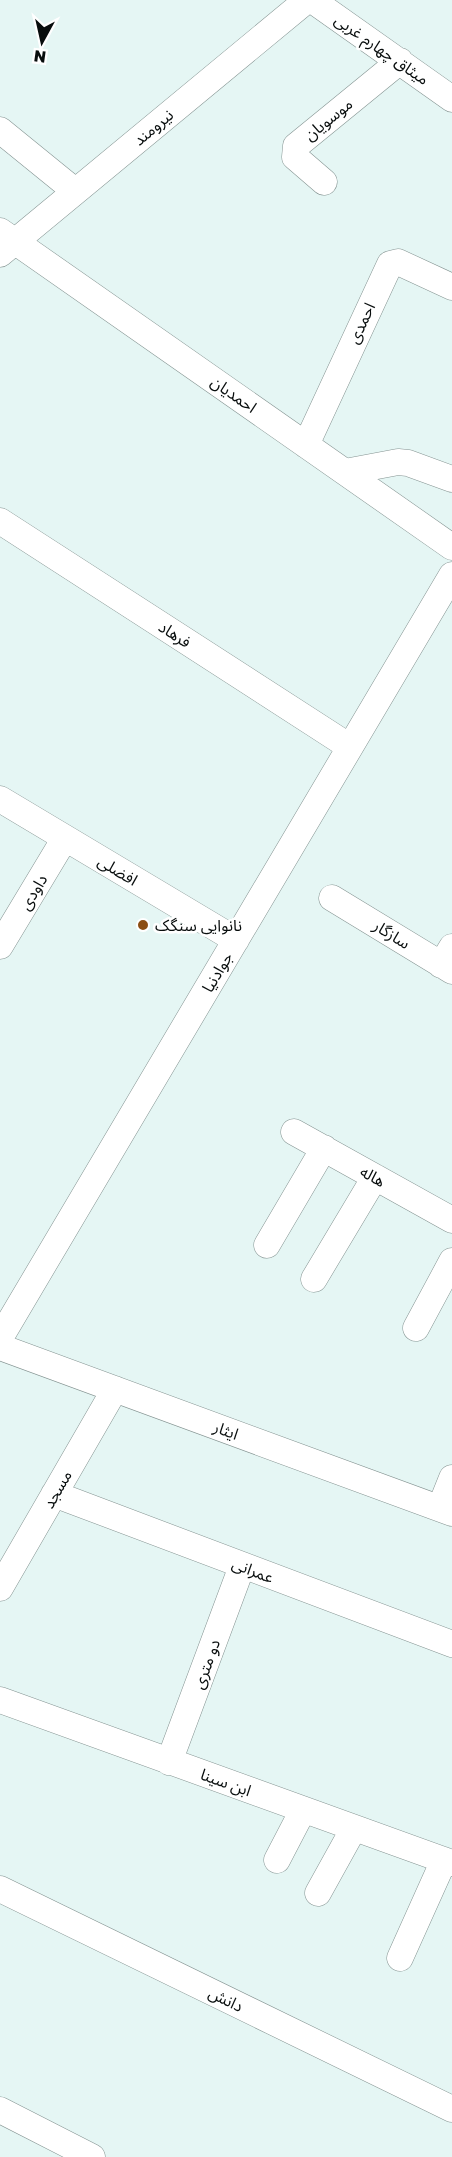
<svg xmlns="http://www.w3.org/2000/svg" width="452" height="2157" viewBox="0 0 452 2157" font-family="'Golos Text','Noto Sans Arabic',sans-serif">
<rect width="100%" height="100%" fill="#e5f6f4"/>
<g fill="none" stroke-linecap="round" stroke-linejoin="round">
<defs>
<path id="street" d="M312,0l140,99
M0,130l75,61
M324,182l-29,-25 1,-11 104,-85
M0,231l452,316
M0,254l307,-254
M306,445l84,-181 8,-2 54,25
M345,472l53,-10 10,1 44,16
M0,521l350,226
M0,799l236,141
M332,898l120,73
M0,946l65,-108
M441,965l11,-18
M294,1132l158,88
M267,1245l57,-97
M314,1279l61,-102
M416,1328l36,-67
M0,1338l452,-763
M0,1347l452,166
M54,1494l398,150
M440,1508l12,-30
M0,1588l115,-199
M0,1700l452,163
M169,1762l73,-196
M277,1860l26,-50
M0,1889l452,220
M318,1893l36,-65
M400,1958l44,-98
M0,2110l92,47"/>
</defs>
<use href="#street" stroke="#859492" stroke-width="27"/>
<use href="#street" stroke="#fff" stroke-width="26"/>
</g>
<circle fill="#8b4d12" stroke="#fff" stroke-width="2" cx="143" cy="925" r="6"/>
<g text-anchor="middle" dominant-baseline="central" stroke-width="5" stroke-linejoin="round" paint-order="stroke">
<g font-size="16" fill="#080d0d" stroke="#fff">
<text transform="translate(382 49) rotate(35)">میثاق چهارم غربی</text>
<text transform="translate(328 119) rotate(-39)">موسویان</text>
<text transform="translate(153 127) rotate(-40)">نیرومند</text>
<text transform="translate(361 323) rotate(-65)">احمدی</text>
<text transform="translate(234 394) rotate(35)">احمدیان</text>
<text transform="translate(175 634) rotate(33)">فرهاد</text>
<text transform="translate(118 870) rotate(31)">افضلی</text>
<text transform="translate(33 892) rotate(-59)">داودی</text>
<text transform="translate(392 934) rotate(32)">سازگار</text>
<text transform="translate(217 972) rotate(-59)">جوادنیا</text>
<text transform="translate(373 1176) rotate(29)">هاله</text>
<text transform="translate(226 1430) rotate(20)">ایثار</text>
<text transform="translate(57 1489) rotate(-60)">مسجد</text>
<text transform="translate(253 1570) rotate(21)">عمرانی</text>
<text transform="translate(206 1664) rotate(-70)">دو متری</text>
<text transform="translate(226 1782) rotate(20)">ابن سینا</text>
<text transform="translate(226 1999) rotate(26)">دانش</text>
</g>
<g font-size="16" fill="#080d0d" stroke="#fff" text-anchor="start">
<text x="155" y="925">نانوایی سنگک</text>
</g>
</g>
<g transform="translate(42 42) rotate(188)" stroke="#ffffff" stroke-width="4.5" paint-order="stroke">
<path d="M0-4.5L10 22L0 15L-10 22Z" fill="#080d0d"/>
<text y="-9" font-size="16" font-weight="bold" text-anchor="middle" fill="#080d0d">N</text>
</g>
</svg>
